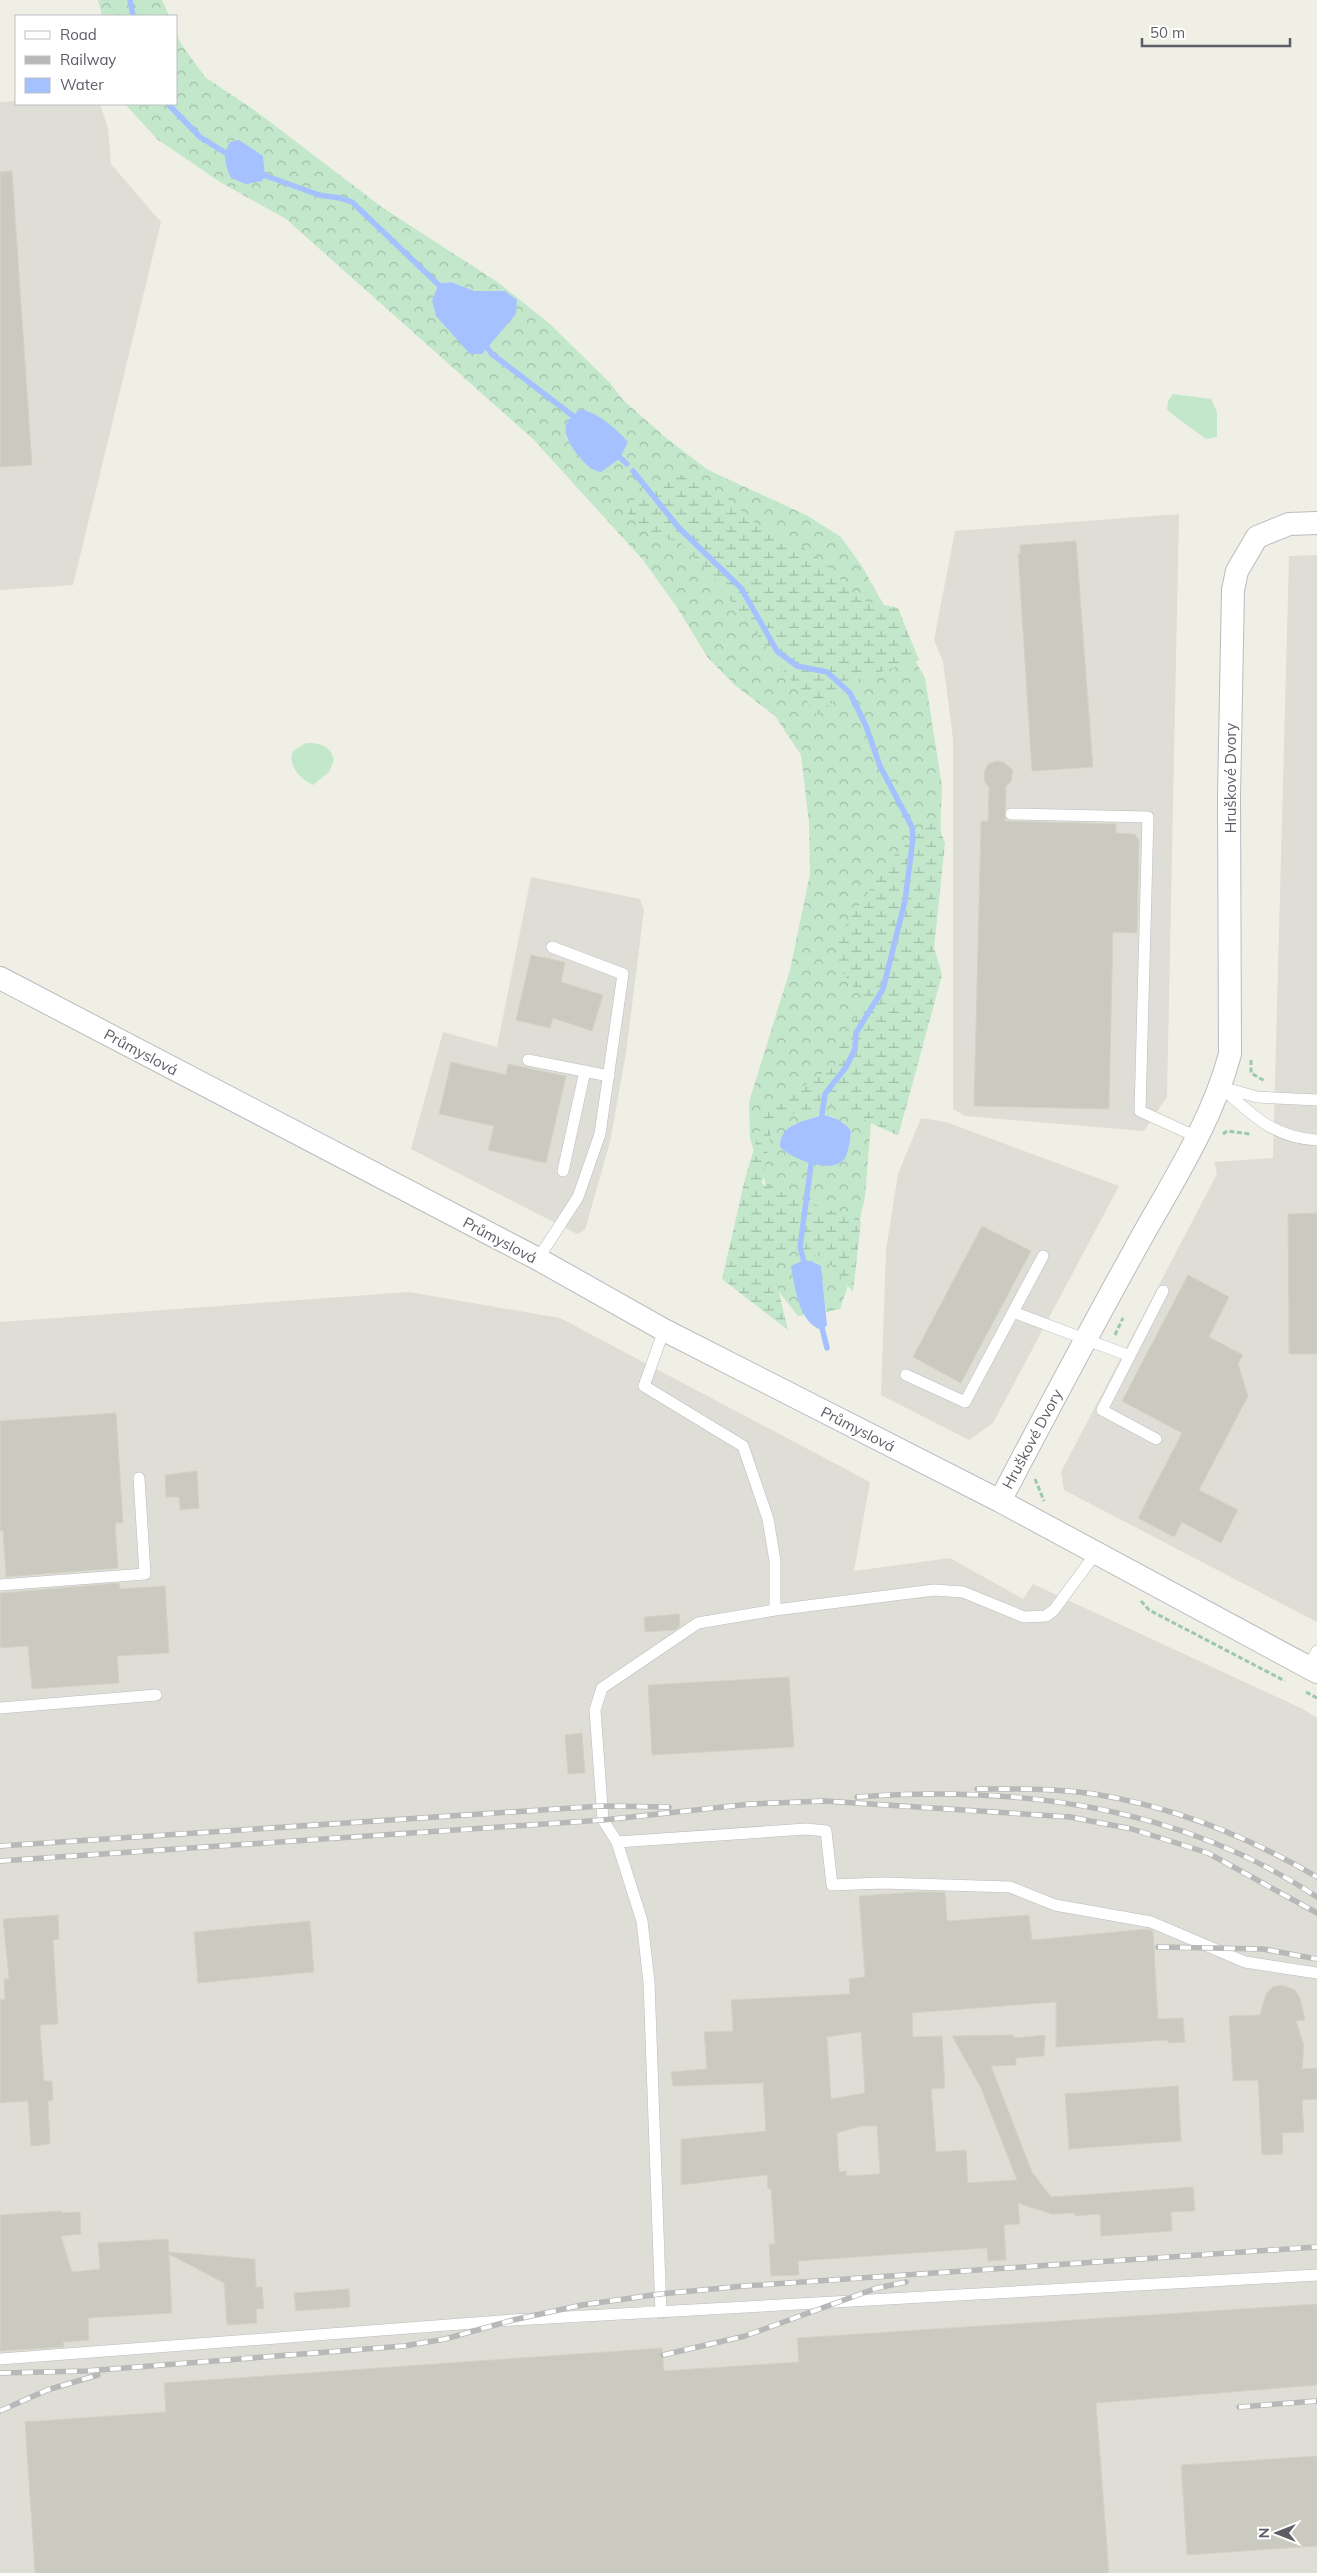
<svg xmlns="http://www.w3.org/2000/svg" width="1317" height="2573" viewBox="0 0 1317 2573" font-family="Mulish,sans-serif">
<defs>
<pattern id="forest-crowns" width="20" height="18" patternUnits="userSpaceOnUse" patternTransform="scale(1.25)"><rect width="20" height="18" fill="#c2e7cb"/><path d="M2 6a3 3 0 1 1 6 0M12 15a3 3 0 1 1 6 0" fill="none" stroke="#a1bea8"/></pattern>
<pattern id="wetland-marsh" width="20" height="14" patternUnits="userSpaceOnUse" patternTransform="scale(1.25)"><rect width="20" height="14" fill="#c2e7cb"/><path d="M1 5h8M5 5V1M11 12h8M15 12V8" fill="none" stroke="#a1bea8"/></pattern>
</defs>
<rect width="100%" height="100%" fill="#efefe5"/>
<path fill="#deded7" d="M16,101v3h84l8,24 3,36 50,58 -88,363 -73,5v-488z
M1179,514l-12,583 -23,34 -179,-15 -12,-7v-370l-10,-78 -9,-21 21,-109z
M1317,555v1067l-253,-132 -3,-18 156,-298 -3,-12 59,-4 16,-602z
M531,877l109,22 4,11 -18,143 -16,89 -25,88 -8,4 -166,-85 32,-117 54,15z
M921,1118l25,4 173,64 -126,237 -24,17 -88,-45 5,-145 12,-76z
M409,1292l151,26 310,164 -16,89 96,-13 73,41 10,-15 270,125 14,9v855h-1317v-1251z"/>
<path fill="#c2e7cb" d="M1173,394l38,5 6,13v25l-11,2c-7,-6 -36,-25 -39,-30l1,-8z
M306,743c14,0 24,2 28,17l-5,12 -16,13c-12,-6 -26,-19 -20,-34z"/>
<path fill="url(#forest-crowns)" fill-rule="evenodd" d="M98,0h64l7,16h-67z
M176,33l5,11 24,33 52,35 126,96 116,75 52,42 59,58 13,17 42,37 43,33 100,46 33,21 22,31 62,110 17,108 -5,123 -66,214 -6,74 -12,52 -1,24 -12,36 -14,3 -5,-45 -5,-4 -18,36 8,16 -8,1 -25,-32 -4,-91 -19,-54 -1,-37 41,-132 20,-96 -1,-51 -8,-68 -26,-39 -39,-30 -28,-28 -32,-52 -33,-46 -110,-121 -247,-220 -66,-37 -63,-43 -32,-35h51zM451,282l23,9 -42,9 8,-16zM581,409l8,59 -23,-30 4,-22zM822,1115l11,2 12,7 -53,1z"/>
<path fill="url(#wetland-marsh)" d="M672,472l48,20 31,28 64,34 46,46 37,8 21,52 -59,18 -42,37 -2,-2 -101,-133 -34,-37 -35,-11 -23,-24z
M936,819l9,24 -11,105 8,27 -43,158 -2,2 -65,-30 -32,6 -18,7 -11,14 -9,52 99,38 -8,70 -28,-35 -35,-6 -15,9v16l13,54 -66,-51 24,-104 20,-65 69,-45 7,-29 23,-34 -24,-32 -6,-20 6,-18 51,-75z"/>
<path fill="#a5c1ff" d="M239,140l24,16 2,20 -3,5 -16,3 -15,-6c-6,-14 -9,-22 -1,-36z
M451,282l23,9h31l12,9 -1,14 -34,40h-12l-34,-38 -4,-16 7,-16z
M581,409c20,6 33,18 47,33l-8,16 -19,14c-12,-2 -16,-9 -24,-18 -14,-19 -18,-31 4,-45z
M822,1115c13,2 21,6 29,16 -1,8 -2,20 -6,27 -11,18 -54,1 -65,-11 0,-24 24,-25 42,-32z
M802,1261h9l10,5 6,59 -5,5c-24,-7 -27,-44 -31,-64z"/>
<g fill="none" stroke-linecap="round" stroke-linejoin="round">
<path stroke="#a5c1ff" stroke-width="5.5" d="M130,0l3,16
M168,104l32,33 29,18
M258,173l61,22 21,3 12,4 92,88
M484,343l8,11 85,65
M614,452l13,12
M633,471l46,57 62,60 36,63 20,15 30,6 23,21 16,33 14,40 32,61 1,11 -8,63 -22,88 -27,44 -1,16 -9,18 -21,27 -4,27
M806,1269l-6,-22 12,-90
M821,1324l6,24"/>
</g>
<path fill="#cacac1" stroke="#d4d3c3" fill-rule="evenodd" d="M12,171l20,294 -32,2v-295z
M1076,541l17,226 -61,4 -14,-217h2v-9z
M997,761l6,1 10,8 -2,12 -5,4 -1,35 111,3v9l19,1 4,7 -2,92 -24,-1 -4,177 -135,-3 7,-285h7l1,-33 -4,-6 -1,-9 4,-9z
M531,955l34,7 -4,20 42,13 -11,36 -39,-13 -3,10 -34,-8z
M451,1062l55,13 2,-11 58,12 -20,87 -58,-13 6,-24 -55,-12z
M1317,1213v141h-28l-1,-140z
M982,1226l49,25 -70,132 -48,-26z
M1188,1275l41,22 -20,40 34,18 -5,9 10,32 -49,94 39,20 -17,33 -39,-21 -8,15 -36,-19 44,-85 -60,-32z
M116,1413l7,110h-8l3,45 -112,9 -3,-47 -3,1v-110z
M197,1471l2,37 -19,2 -1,-13h-13l-1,-22z
M119,1583l1,6 45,-3 4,67 -52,3 2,27 -87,6 -4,-43 -28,2v-55z
M679,1614l1,12 -5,4 -30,2 -1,-15z
M789,1677l5,70 -142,8 -4,-70z
M582,1733l3,40 -17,1 -3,-39z
M916,1892h29l2,29 82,-6 3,25 116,-11 5,2 5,88 25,-1 2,24 -17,1v-3l-112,7v-45l-144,11 1,24 29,-1 3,52 -14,1 5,63 30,-2 2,33 49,-3 -36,-92 -29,-52 62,-1v3l31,-3 -1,21 -28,2v7l-25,1 41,106 19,25 142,-10 2,24 -24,1 1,19 -71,5 -1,-22 -25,2v-3l-23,1 -34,-11 2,21 -16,1 2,35 -18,1 -1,-13 -189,13 1,14 -28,1 -2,-32h6l-4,-55h-3l-1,-14 -86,10v-46l85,-8 -3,-48 -90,3 -2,-14 36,-3 -3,-37 29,-1 -2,-31 119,-6 -1,-15 16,-2 -6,-81zM861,2032l4,61 -34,6 -4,-62zM861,2126h16l3,48 -33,2 -1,-5 -7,1 -2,-39z
M58,1915l1,24 -6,1 5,84 -18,1 4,56h8l1,19 -5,1 2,43 -19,2 -3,-45 -28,2v-103l5,-1 -1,-20h5l-6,-60z
M310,1921l4,51 -116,11 -4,-51z
M1282,1985l13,5 5,8 5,22 -9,1 8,24 -2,24 15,-1v31l-15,1 2,32 -22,1 1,21 -21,1 -4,-75 -25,1 -4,-65 31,-1 6,-21 7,-7z
M1178,2086l3,55 -112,8 -4,-55z
M62,2211v2l18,-1 1,22 -20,2 11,36 28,-3 -2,-26 70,-4 1,13 86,7 1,28h6l2,22h-8l1,14 -30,2 -3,-42 -55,-29 3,59 -84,5 1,22 -26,2 1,5 -64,4v-136z
M349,2289l1,18 -54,4 -2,-18z
M1317,2304v81l-221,18 13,170h-1074l-10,-151 141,-10 -2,-29 498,-35 2,23 135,-9 -2,-24z
M1317,2456v90l-130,9 -6,-90z"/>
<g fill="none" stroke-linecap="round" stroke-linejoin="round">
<defs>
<path id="service" d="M1011,814l137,3 -8,294 57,26
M528,1060l81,16
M1221,1087c31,28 53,51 96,53
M1225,1088l32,9 60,3
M563,1171l22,-100
M538,1259l40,-62 22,-63 23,-160 -71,-27
M1013,1312l117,44
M664,1330l-20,56 99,60 25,73 7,42v49
M906,1375l59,27 78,-146
M1156,1439l-54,-29 61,-119
M0,1585l145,-11 -6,-96
M1308,1667l9,-16
M0,1708l156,-13
M617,1842l189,-13 20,2 6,54 50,-2 128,4 45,18 96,17 94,40 72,11
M661,2313l-12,-331 -7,-61 -25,-79 -14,-22 -8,-110 7,-22 96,-65 77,-13 159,-20 29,2 61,25 22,-1 8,-6 42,-57
M0,2359l513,-39 804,-45"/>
<path id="minor" d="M0,978l538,281 126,71 336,171 317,171
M1000,1501c44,-84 88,-167 134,-250 35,-64 77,-126 96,-197l-1,-257 4,-207 4,-19 20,-34 32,-13 28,-1"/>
</defs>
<use href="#service" stroke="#babbc1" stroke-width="12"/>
<use href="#minor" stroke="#babbc1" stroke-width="24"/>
<path stroke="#9bc7b3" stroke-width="3" stroke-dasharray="5 2.5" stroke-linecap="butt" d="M1251,1060v13l14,8
M1223,1134l4,-3 23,3
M1115,1335l8,-17
M1035,1479l9,22
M1141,1601l8,9 136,71
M1306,1692l11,6"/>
<use href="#service" stroke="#fff" stroke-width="11"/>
<use href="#minor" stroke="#fff" stroke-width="22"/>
<defs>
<path id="rail" d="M977,1789c38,0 79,-1 117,5 81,13 153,42 223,83
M857,1797c161,-12 323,9 460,100
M0,1846l602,-40 67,1
M0,1861l603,-41 148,-16 73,-3 246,16 62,12 76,24 109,60
M1158,1947l105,2 54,10
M663,2355l82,-19 132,-48 29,-6
M0,2373l86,-2 318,-25 41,-7 68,-19 69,-15 78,-11 84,-8 573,-39
M1239,2407l78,-6
M0,2411l47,-21 51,-15"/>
</defs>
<use href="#rail" stroke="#b8b8b9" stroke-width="5.5"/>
<use href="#rail" stroke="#fff" stroke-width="4" stroke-dasharray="11" stroke-linecap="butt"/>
</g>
<g text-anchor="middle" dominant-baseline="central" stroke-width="4" stroke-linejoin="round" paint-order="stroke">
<g font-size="15" fill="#5d5e65" stroke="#fff">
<text transform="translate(1230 778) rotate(-90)">Hruškové Dvory</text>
<text transform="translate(141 1052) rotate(28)">Průmyslová</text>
<text transform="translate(500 1240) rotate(28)">Průmyslová</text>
<text transform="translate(858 1429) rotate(27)">Průmyslová</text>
<text transform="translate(1032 1439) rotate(-62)">Hruškové Dvory</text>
</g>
</g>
<rect x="15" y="15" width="162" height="90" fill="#ffffff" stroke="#bebfc1"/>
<rect x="25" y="31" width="25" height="8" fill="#ffffff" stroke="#bebfc1"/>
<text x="60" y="40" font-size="15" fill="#5d5e65">Road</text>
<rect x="25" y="56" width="25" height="8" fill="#b8b8b9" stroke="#bebfc1"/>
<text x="60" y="65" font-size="15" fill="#5d5e65">Railway</text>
<rect x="25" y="78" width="25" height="15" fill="#a5c1ff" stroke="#bebfc1"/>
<text x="60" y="90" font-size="15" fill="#5d5e65">Water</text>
<g transform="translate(1277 2533) rotate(270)" stroke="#ffffff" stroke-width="4" paint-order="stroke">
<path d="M0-4L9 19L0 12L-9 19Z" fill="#5d5e65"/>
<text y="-8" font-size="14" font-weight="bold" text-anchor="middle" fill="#5d5e65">N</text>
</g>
<path d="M1142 38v8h148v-8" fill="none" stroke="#5d5e65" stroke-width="2.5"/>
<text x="1150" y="38" font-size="15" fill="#5d5e65" stroke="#ffffff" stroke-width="4" paint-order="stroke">50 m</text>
</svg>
